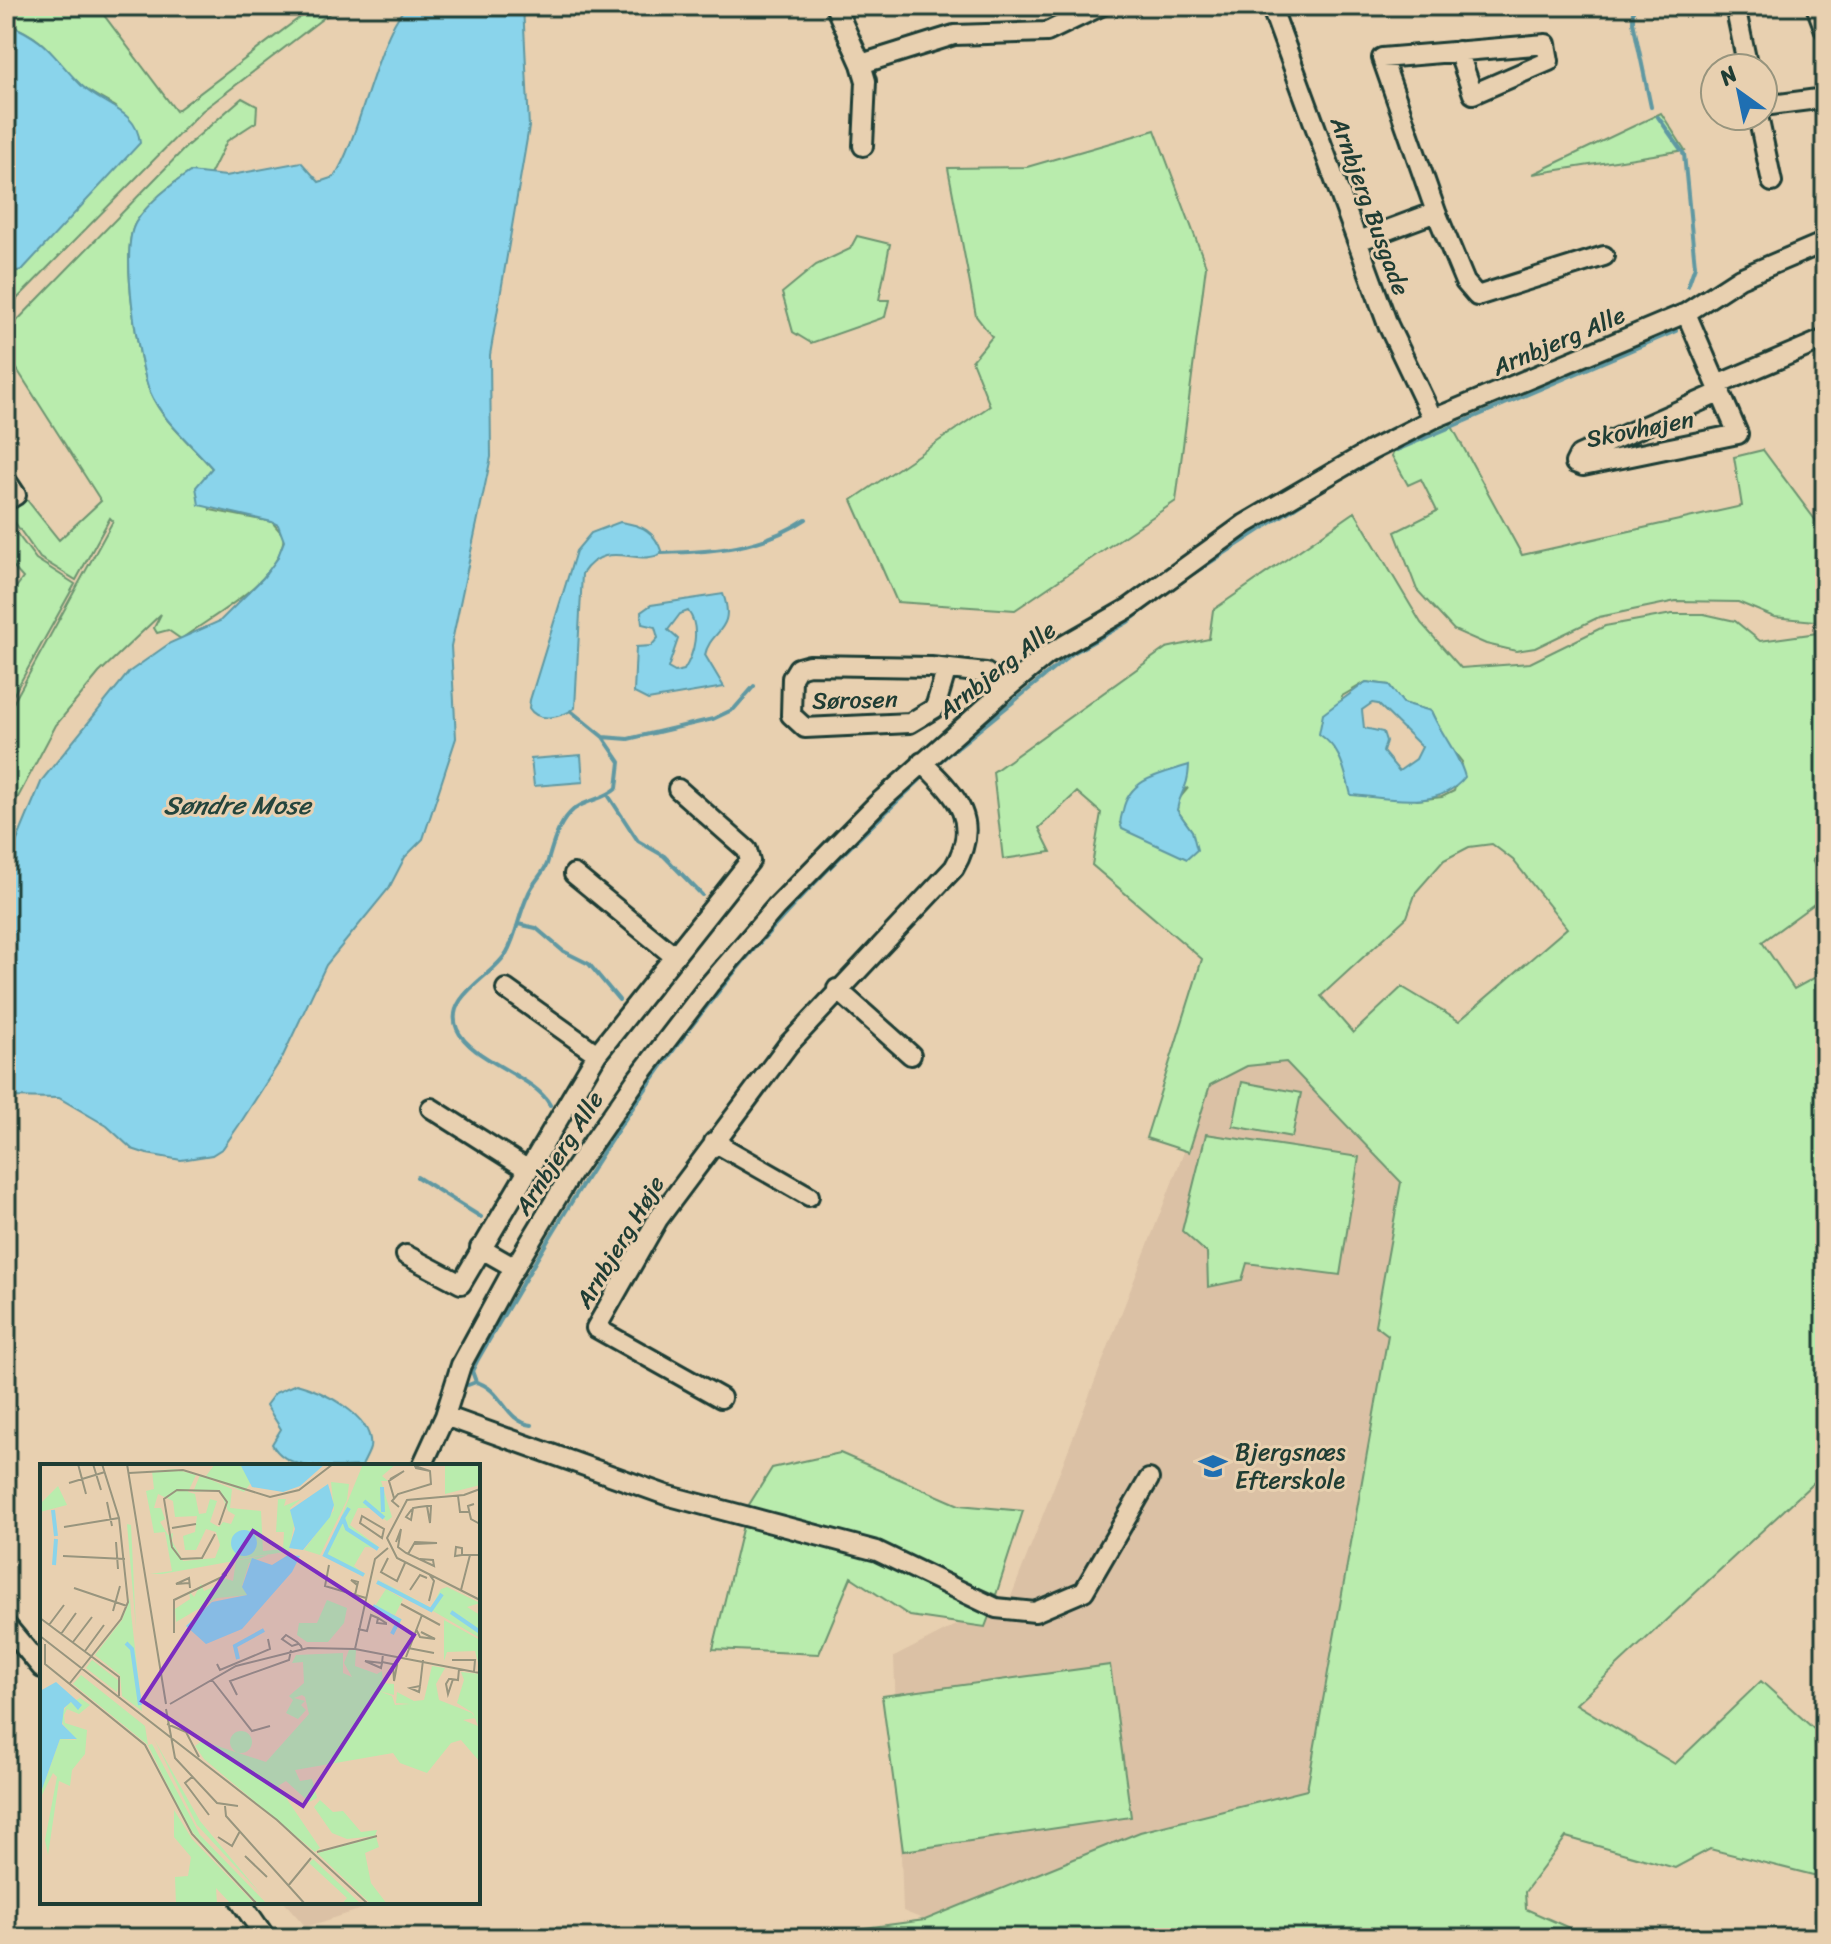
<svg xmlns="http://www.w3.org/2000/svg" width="1831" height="1944" viewBox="0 0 1831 1944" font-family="Sriracha,sans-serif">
<rect width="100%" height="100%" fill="#e8d0b0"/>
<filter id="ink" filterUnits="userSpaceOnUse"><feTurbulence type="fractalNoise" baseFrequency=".0125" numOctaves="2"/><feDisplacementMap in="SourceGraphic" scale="16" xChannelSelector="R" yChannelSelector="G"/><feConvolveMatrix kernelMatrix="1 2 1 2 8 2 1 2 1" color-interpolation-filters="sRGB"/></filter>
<g filter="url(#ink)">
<path fill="#dbc1a5" d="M1286,1062l115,120 -26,143 13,10 -81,455 -167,42 -215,88 -22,-9 -9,-254 117,-60 199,-512 37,-19z
M284,1902h100l-78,25z"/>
<path fill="#b9ecad" stroke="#6c9470" stroke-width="2" fill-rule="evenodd" d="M6,6h91l79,105 139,-105h24l-137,105 -196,199v-37l16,-3 94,-163c-10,-6 -23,-12 -33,-20 -34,-29 -28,-44 -77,-64z
M242,98l15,8 -1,16 -29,19 -17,34 -20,-3c-19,12 -42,31 -54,50 -17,26 2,140 14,170 13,30 41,52 62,76l-7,13 5,29 62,12 12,14c-4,46 -69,78 -103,103l-13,-9 -11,3 -3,-5 7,-14 -62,59 -43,52 -50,95v-104l107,-195 -3,-3 -34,62 -36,-22 -34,-48v-4l17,-11 36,45 42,-39 -95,-149v-20l182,-187z
M1661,113l24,37 -152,24z
M1155,130l51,136 -30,235 -161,109 -118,-8 -45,-102 138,-94 -18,-45 20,-24 -16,-21 -28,-148 79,-1z
M857,236l33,8 -11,56h10l-4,17 -74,26 -18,-11 -11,-39 34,-28 34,-16z
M1449,421l73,134 220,-49 -8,-49 29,-7 62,83v89l-51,-5 -36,-15 -62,-1 -77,16 -64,31 -19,3 -30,-7 -32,-14 -37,-40 -22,-58 42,-21 -16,-32 -13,6 -16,-29 2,-9z
M1355,512l66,111 40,45 69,-5 75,-37 67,-12h32l31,7 25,20 65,-9v216l-13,12 13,25v11l-63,46 32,47 31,-17v500l-249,232 99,60 86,-83 64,58v139l-115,-29 -35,19 -109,-31 -41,55 1,17 66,29h-804l137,-18 215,-88 167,-42 81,-455 -13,-10 26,-143 -115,-120 -39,4 -37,19 -21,67 -43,-14 56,-179 -110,-94 9,-52 -24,-21 -38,36 12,24 -48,7 -10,-87 173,-124 43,-9 4,-29zM1366,682l23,3 14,18 28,8 13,28 18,23 -8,29 -12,6 -25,3 -77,-45 -5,-10 7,-49zM1188,788l-10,12 -1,10 15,21 -47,7 -22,-9 -3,-6zM1492,844l21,16 54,68 -108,93 -57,-34 -49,46 -32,-37 86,-79 9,-25 28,-32 25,-13z
M6,519l30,40 39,25 -69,124v-107l17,-23 -17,-19z
M1242,1082l59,11 -9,44 -59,-11z
M1206,1134l153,23 -19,118 -93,-12 -5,17 -34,7 -1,-34 -25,-22z
M840,1453l119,52 64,6 -27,84 -118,-49 -131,-38 25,-40z
M743,1525l130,33 117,56 -5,13 -75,-11 -59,-39 -32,77 -106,-5z
M1110,1665l21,152 -228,34 -21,-155z"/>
<path fill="#8ad4eb" stroke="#5f98a2" stroke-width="2" fill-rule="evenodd" d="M408,6h115l6,121 -39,228 1,102 -40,189 5,92 -33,101 -18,18 -16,31 -63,77 -44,93 -43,67 -16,23 -11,7 -31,5 -34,-6 -15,-5 -25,-23 -48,-28 -53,-1v-230l36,-87 87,-108 41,-29 50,-22 43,-43 14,-19 7,-18 -6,-16 -6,-3 -73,-17 -3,-18 16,-19c-21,-25 -49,-46 -62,-76 -12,-30 -31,-144 -14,-170 12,-19 35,-38 54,-50l36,4 75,-14 18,20 15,-5c26,-38 46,-150 74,-171z
M6,23c43,18 45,32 75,62 21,21 56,24 59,58l-118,127 -16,3z
M620,522c22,3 35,9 42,31 -24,15 -56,-16 -80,21l-7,134c-14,10 -37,15 -46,0l1,-8 46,-149 15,-18z
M723,594c14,37 -13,36 -18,61l19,32 -76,13 -14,-7 2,-46 15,-1 7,-8 -3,-11 -13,-3 -1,-12 10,-7zM688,611c13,17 6,43 -4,59l-9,2 -7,-4 10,-29 -10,-9 12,-16z
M1366,682l23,3 14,18 28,8c10,23 28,43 34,66 -27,34 -75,21 -114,18 -7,-26 -9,-45 -32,-61l4,-20zM1372,703l6,1 44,43 -6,12 -17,12 -16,-19 3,-11 -3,-9 -19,-4 -2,-18z
M581,755l2,27 -49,4 -3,-27z
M1189,765c-1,26 -9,25 -12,45l15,21 5,19 -10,9 -65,-30c-3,-8 -1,-11 1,-19 7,-32 38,-36 66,-45z
M296,1384c25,6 79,32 74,64 -1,5 -6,13 -8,18 -28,0 -74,8 -90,-22l9,-15 -15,-24 9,-12z"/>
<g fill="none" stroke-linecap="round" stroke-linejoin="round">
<path stroke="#5f98a2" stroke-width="4" d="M1633,6v16l18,85
M1658,117l26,37 11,112 -7,20
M1397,450l279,-119
M1346,476l26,-14
M662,553c52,-1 99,-4 144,-34
M1194,573l137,-89
M571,711l32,26 25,2 85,-20 21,-10 20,-23
M937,764l136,-111 55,-31 44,-34
M608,795l30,46 26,15 38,39
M518,924l18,4 27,23 26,13 30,36
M550,1105c-15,-29 -80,-45 -93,-76 -14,-33 37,-53 50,-77 10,-18 12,-39 21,-57 4,-12 15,-21 19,-31 5,-17 10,-37 22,-50 12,-14 34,-13 48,-26l3,-26 -17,-25
M417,1177l64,40
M476,1382c27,7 28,39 56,43
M468,1385l8,-3 -4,-11 5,-10c74,-128 149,-255 242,-370 61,-76 130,-145 201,-211"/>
<defs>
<path id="minor" d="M835,6l26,58 93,-29 93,-3 54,-26
M1271,6l117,319 45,94
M1735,6l13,62
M1816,6l9,24
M861,64l5,17 -3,65
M1763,106l62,-8
M1758,116l14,66
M1436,212l29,70 12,14 127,-40
M1358,241l78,-29 -54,-154 164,-14 3,17 -76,33 -15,-43
M1686,313l52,121 -155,32 -8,-3 4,-8 142,-63
M1717,385l108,-46
M6,480l10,15 -10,6
M946,671l-11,37 -25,15 -105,5 -14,-13 1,-37 6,-10 11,-3 122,2 55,6 19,17
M574,874l100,82
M506,989l91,65
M837,989l74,66
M431,1108l96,61
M714,1142l95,54
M480,1248l35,20
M406,1255l55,29 136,-230 153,-193 -3,-11 -69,-61
M721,1398l-125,-70 62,-109 130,-174 166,-177c28,-48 2,-72 -32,-106
M445,1416l221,79 211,56 119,57 39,4 49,-21 65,-112
M422,1466l23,-50 16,-51 48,-88 62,-103 66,-95 72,-94 67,-78 101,-103 128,-114 42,-35 82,-47 116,-84 125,-73 63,-32 253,-106 54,-35 85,-36
M6,1625l36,43
M241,1902l25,36"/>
</defs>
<use href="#minor" stroke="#1f3d34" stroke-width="24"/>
<use href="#minor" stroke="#e8d0b0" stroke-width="18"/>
</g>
</g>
<defs>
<symbol id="school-bare" viewBox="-9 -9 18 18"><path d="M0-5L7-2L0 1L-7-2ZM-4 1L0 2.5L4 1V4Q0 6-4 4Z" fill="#1f6fb2" stroke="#e8d0b0" stroke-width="2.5" paint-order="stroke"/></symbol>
</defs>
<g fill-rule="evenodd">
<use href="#school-bare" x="1193" y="1446" width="40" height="40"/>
</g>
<g text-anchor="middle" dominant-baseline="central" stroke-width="6" stroke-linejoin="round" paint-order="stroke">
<g font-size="24" fill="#1f3d34" stroke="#e8d0b0">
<text transform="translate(1370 206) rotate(70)">Arnbjerg Busgade</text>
<text transform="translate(1559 341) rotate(-23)">Arnbjerg Alle</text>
<text transform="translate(1640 429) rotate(-11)">Skovhøjen</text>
<text transform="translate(997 670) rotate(-38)">Arnbjerg Alle</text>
<text transform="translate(855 700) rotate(-1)">Sørosen</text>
<text transform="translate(559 1153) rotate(-57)">Arnbjerg Alle</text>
<text transform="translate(620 1242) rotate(-59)">Arnbjerg Høje</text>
</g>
<g font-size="24" fill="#1f3d34" stroke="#e8d0b0" text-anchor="start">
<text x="1235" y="1452">Bjergsnæs<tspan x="1235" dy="28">Efterskole</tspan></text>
</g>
<g font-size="26" font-style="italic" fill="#24453d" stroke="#e8d0b0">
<text x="237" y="805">Søndre Mose</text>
</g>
</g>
<g transform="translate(40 1464)">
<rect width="440" height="440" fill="#e8d0b0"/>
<path d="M175,0h25l13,16 -9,12 -38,-16zM323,0h33l-14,12 6,5h-7l11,36 -5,4 -17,-13h-12l-8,17 30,23 -15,-1 -11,19 13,10 -41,-22zM405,0h35v21l-35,9zM135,5l21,6 -8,17 7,2 4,20 7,-1 4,-14 7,2 -7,21 9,5 4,-5 8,2 4,-9 -7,-4 -8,-21 -27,2 7,-17 32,14 -2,19 31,3 2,40 20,-2 1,-17h-8l2,-33h8l-2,7 17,-7 -11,9 4,17 -5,26 -127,23h-12l22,-3 -7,-39 -11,1 -8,-42 8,-2 -2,-18zM118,30l15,7 2,16 22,-1 -2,16 -12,4 2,14h11l10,-21 10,3 4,13 -5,13 -32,3 -11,-20 1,-8 -5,2 -8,-13 5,-3 -4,-11h-7zM291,18l18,2 -2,16 -27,55 -16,-5 30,-40zM18,22l9,19 -27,7v-8zM87,60l4,1 5,104zM230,90l-21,9 -7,23 5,9 -30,3 -41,24 -1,-13 15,-10 -1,-8 5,6 7,-13 3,7 18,-8 -1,-6 12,4 3,-21zM332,112l59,32 10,-19 6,-2 33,16 -13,4 13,8v23zM346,125l17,10 -8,16 -20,-9zM90,134l1,15 11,98 -20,-15 -2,-21 -25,-20 27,-35zM287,136l20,8 -3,15 -16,19h-21l-10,-7 2,-12h18zM404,156l36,20v30l-5,-19 -28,1 -3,9zM309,186h7l-1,16 22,8 5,-3 1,12 11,1v11l-15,-4 13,5 3,9 15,-1 -14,-1 1,-11 17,9 10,-1 8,-34 13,2 -9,16 3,16 33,13 3,5 -12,2 15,6 -5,-13 -16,-10 7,-23 -3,-8 19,2v88l-19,-22 -10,3 -24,30 -27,-10 -7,-10 -98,17 5,11 12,-2 5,19 -8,4 -23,-21 -8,5 42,62 -5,4 -111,-93 -9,-13 7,-5 64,21 43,-48 -4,-17 -3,-2 -8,3 11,3 -4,4 5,5 -8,9 -12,-6 7,-13 -4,-4 15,-13 -1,-21 -11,1 4,-8 47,-2v20l9,4 -8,-14zM52,196l27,21 -2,11 -31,-24zM41,211l64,51 3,19 -75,-61zM22,221l28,20 -11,9 -12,-5 -3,6 1,8 22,7 -2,24 -13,16 -2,16 -11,-5 -11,74 -3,-15 12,-63 -4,-4 -13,26v-4l20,-56 16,1 -13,-16 -2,-9 7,-11 12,-6zM190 278a11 11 0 1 1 22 0a11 11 0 1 1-22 0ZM114,275l46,82 60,72 -63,-68zM112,280l48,91 67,69h-8l-40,-39 -33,-41 -38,-79zM280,336l13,12 10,-1 18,21 16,-2 -2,6 -28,3 -15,-6 -18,-26zM134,346l18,29 63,65h-24l-15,-16 1,16h-41l-1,-27 13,-1 3,-19 -17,-20zM336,373l3,10 -14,6 6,30 16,21h-16l-54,-51zM273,395l48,45h-19l5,-6 -38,-35z" fill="#b9ecad" fill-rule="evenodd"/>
<path d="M200,0h85l-25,22 -17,6 -31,-5zM288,20l6,21 -4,12 -27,33 -14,-2 6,-19 -5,-19zM191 79a13 13 0 1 1 26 0a13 13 0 1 1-26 0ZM248,91l12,1 -8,16 -50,57 -36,15 -20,-18 26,-24 35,-7 -5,-8 10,-29 20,7zM16,218l26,23 -4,5 -7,-8 -7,6 -2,16 15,15h-17l-20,56v-104z" fill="#8ad4eb"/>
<path fill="none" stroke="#8ad4eb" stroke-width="4" d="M342,23l1,25M324,37l20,17M309,44l-6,10 4,11 31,20M13,46l3,26M303,54l-18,37 39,20M14,101l2,-26M337,118l54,28 11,-16M333,142l26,14 -7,14M411,148l29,20M86,179l6,6 8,56M198,195l-3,-13 29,-16"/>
<path fill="none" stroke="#98957e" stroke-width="2" d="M38,0l8,30M53,0l8,26M87,0l39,240M89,9l54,-3 87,27 29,-7 34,-26M350,15l14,-8 -15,10 5,17M29,19l36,-11M440,25l-16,6 -57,5 -20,38 10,20 83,42M418,32l2,16h9M67,38l5,24M434,40l-6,2 3,13 9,5M359,43l-7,-6 6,-7 33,-10 -1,-13 -15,-5 1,2 14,3M372,45l-6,8 5,3 2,-12 6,-1 8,-1h4l-1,17 -3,-17M322,52l22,13 -2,9 -22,-15zM24,63l55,-9M132,64l24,-4M175,70l-13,24 -21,1 -9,-12 -8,-48 13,-9 42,1 8,11 -8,23M76,78l2,27M356,78l5,-13 -3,18 8,6 28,13 -1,-6 -13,-1M368,90l7,-12 22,1 -23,1M422,91l-7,1 1,-9 6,1v7h18M23,92l62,3M348,94l-7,14 16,9 8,-18M289,101l-4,21 41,12M149,119l-13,1 13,-6 1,10M34,124l53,18M370,126l10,-15 7,3M421,126l9,-35M315,131l3,-13 -7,-2 6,5M389,137l5,-20 -5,-7M361,140l39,21M73,147l7,-25M0,154l79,59v19M9,161l15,-20M318,165l9,2 4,-16 7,3 8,5v1l-9,-1 1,-5M376,165l4,8 15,2 -14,-7M134,169v-33l52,-25v-4l-4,4M21,170l15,-21M0,172l237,184 91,84M33,178l19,-25M5,180v20l100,81 47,89 65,70M258,180l-6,2 -10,-7 4,-4 11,7 4,4 1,3M368,184l26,5M315,185l20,-90 13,-11M45,187l19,-26M366,193l16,-42M412,196h23l-1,12M342,198l15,3 -3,16 -1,-17M342,199l-17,-2 16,7 1,-5 1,-9M177,200l3,6 50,-21 -2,-10M413,215l-5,15 -2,-10 3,-5h2l7,1 1,-11M172,216l40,51 18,-5M30,219l51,-64 7,-17 -9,-84 -17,-54M380,222l-1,6 -9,-4 10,-2 3,-26M197,231l-7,-14 59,-21 2,-10M130,240l66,-38 72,-18 47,1 125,24M126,245l9,49 42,45 21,3M127,260l19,8 13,25M152,313l-7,6 24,32M185,342l1,10 79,88M178,373l14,9 8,-15M277,388l60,-16M205,392l22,21M248,422l23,-28"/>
<path fill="#7b2cbf" fill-opacity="0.15" stroke="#7b2cbf" stroke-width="4" d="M213,67l161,104 -111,171 -161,-105z"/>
<rect width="440" height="440" fill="none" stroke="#1f3d34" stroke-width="4"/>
</g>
<rect width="1831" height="1944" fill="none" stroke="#e8d0b0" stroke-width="32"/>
<rect x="16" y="16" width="1799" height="1912" fill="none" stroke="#1f3d34" stroke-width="3" filter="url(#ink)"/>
<g transform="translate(1739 92) rotate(327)"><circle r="38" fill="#e8d0b0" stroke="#98957e" stroke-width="2"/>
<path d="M0-6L14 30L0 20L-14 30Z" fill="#1f6fb2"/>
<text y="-12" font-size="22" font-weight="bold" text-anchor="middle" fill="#1f3d34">N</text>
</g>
</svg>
